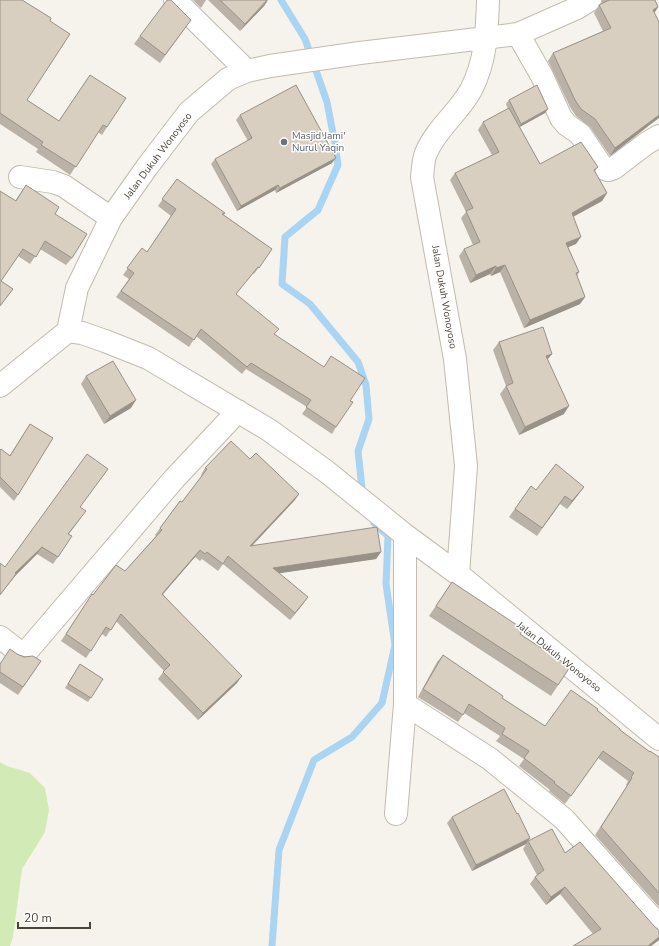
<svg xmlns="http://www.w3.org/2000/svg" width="659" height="946" viewBox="0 0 659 946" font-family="'Nunito Sans',sans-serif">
<rect width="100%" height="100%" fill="#f6f3ec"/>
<path fill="#d2eab5" d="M0,762l7,4 23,7 15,15 4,22 -4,22 -23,37 -9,68 -3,9h-10z"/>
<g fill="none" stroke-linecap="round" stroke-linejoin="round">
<path stroke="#a9d4f2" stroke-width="7" d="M281,0l24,39 22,63 8,42 3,21 -20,45 -33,27 -3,47 28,20 48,58 8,23 3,34 -11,32 4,37
M272,946l7,-96 35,-90 38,-23 30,-34 13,-58 -9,-61 2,-48 -14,-13"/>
<defs>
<path id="minor" d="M175,0l72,71
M518,34l24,42 19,42 6,7 13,9 23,34 5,2 6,-2 33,-25 12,-7
M20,177l33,5 11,4 47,32
M68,331l14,2 23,8 43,17 121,72 58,42 78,63 53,39 201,165
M0,386l68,-55 9,-43 34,-70 36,-51 42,-55 39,-33 19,-8 23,-5 90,-13 158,-19 59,-26 13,-8
M458,574l8,-108 -11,-107 -33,-182c1,-8 1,-17 4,-24 10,-24 33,-41 45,-63 15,-29 16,-59 17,-90
M0,637l19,15h7l2,-2 146,-171 64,-68
M405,704l85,55 74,60 95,107
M396,814l9,-110v-169"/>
</defs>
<use href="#minor" stroke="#c2bbae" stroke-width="24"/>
<use href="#minor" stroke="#fff" stroke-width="22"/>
</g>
<path fill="#bab2a6" d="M0,0l50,21 -23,79 32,21 31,-46 17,52 -5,8 -4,-3 -28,43 -34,-23 2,-3 -38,-25z
M193,0h13l-5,8z
M208,0h60l-4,6 -24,25z
M602,0h53l3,7 -4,6 -7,114 -37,29 -20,-29 -14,-11 -6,-9 -22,-46 5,-8 50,-22 -9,-18 5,-8 3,-1z
M191,20l-31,43 -26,-19 6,-8z
M509,100l39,9 -3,4 -26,14 21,37 58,3 -3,4 12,22 -5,8 -29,16 3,27 -8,3 11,25 -2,4 8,21 -5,7 -56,24 -24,-56 -9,4 -1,-2 -20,9 -11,-27 5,-7 9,-4 -12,-27 5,-6 -16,-32 5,-7 37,-18 -14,-25 5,-8 25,-13 -2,-5z
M240,115l92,48 -56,30 -1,-3 -38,21 -26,-47 4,-5 33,-18 -12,-21z
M177,179l48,34 -1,2 48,34 -18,25 -1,-1 -17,21 39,40 75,67 -14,26 -4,7 -30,-20 5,-7 -61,-38 -4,5 -46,-38 -7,11 -73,-50 13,-18 -6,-4 19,-27 5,4 24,-36 -13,-10z
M26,185l29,29 17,44 -6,7 -26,-16 -10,15 -12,-8 -17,25 12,8 -13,17v-115l15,10z
M499,342l53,12 -5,6 17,54 -45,21 -19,-41 6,-8 -13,-36z
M86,376l45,32 -27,16 -23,-40z
M30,424l-12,71 -4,6 -14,-14v-37l10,5z
M250,459l49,35 -5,7 -42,45 129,6 -5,7 -97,14 24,31 -13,16 -67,-56 -5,7 -16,-12 -2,2 -5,-4 -32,37 74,89 -39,37 -40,-41 6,-8 -48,-50 -10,16 -4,-3 -16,24 -25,-17 26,-39 6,-7 32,-24 31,-35 -1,-1 25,-34 2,1 20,-26 -1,-1 4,-7z
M531,486l5,4 48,-3 -17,22 -7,-5 -23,32 -28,-19z
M80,507l1,11 -12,16 -11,23 -5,7 -16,-10 -22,22 -4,5 -6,-14z
M452,582l68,52 50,33 -19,29 -122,-80z
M17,654l24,7 -23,34 -18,-12v-20z
M443,655l59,43 43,28 52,-16 23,20 30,22 9,5v150l-64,-72 32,-49 -1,-1 2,-4 -30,-23 -33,46 -16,-13 1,-1 -31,-24 5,-7 -28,-18 4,-5 -36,-23 -6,9 -40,-25 19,-35z
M80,664l23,15 -15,23 -23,-14z
M452,817l78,21 -4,6 -54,27 -25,-48z
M528,841l37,12 94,77v10l-8,6h-78l20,-12 -33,-40 -14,11 -16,-21 5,-7 2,-2 -14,-26z"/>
<path fill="#979187" d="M268,0l-4,6 -24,25 5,-7z
M658,7l-5,8v-5z
M548,109l-3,4 -27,15 3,-4z
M659,115v3l-12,9 -37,29 5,-8z
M336,158l-4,5 -56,30 4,-5z
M278,185l-3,5 -38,21 4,-5z
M607,193l-5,8 -35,19 5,-7z
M581,237l-5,7 -15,6 5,-7z
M505,265l-5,7 -9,4 5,-8z
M496,266l-6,8 -20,9 6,-8z
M585,297l-5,7 -56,24 6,-8z
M552,354l-6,7v-5z
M136,400l-5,8 -27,16 6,-8z
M569,406l-5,8 -45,21 6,-8z
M584,487l-6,8 -11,14 5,-8z
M299,494l-5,7 -49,52 5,-7z
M42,547l-5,7 -22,22 -15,19 15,-22z
M200,550l-5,7 -38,44 5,-7z
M381,552l-5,7 -108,16 5,-7z
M308,597l-5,7 -13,16 5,-7z
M242,676l-5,7 -39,37 5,-7z
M530,838l-4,6 -54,27 4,-6z
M565,887l-5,7 -14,11 5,-8z
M659,937v3l-8,6h-3z"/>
<path fill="#d8cfc1" stroke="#979187" d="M0,0h22l29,18 -1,3 20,13 -43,66 32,21 31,-46 36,23 -19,29 -4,-2 -27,42 -35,-22 2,-3 -43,-29z
M167,0h4l20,20 -26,35 -25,-19z
M220,0h47l-22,24z
M609,0h46l3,7 -5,3 6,12v93l-44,33 -20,-29 -14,-10 -6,-9 -22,-47 58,-25 -12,-23z
M296,85l40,73 -56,30 -2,-3 -37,21 -26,-47 37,-21 -12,-23z
M537,85l11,24 -27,15 -12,-24z
M509,108l31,56 41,-22 17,25 -4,3 13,23 -35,20 9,24 -15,6 13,29 -3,1 9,24 -55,23 -25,-55 -9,3v-2l-20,9 -12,-26 16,-7 -14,-31 7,-3 -18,-35 44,-21 -16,-30z
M177,179l48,34 -3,1 50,35 -13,19 -1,-1 -22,27 43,35 -5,5 50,33 7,-11 34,22 -15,23 3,1 -17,25 -30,-20 5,-7 -60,-37 -4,4 -46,-38 -7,11 -73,-49 13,-18 -7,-5 15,-20 5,4 29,-43 -14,-10z
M26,185l33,22 -4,7 32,20 -15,24 -27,-17 -9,16 -13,-8 -22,32 12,8 -13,17v-115l16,10z
M543,327l9,27 -6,2 23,50 -44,21 -19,-41 7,-3 -14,-41z
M113,361l23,39 -26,16 -24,-40z
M30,424l23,14 -35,57 -18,-18v-27l1,-1 9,7z
M231,441l19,18 6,-6 43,41 -49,52 127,-19 4,25 -108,16 35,29 -13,16 -67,-57 -5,8 -16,-12 -2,2 -5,-4 -38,44 80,82 -39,37 -40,-41 7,-7 -49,-51 -10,16 -5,-3 -15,24 -25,-17 26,-40 1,1 23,-30 9,6 37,-41 -2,-2 20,-27 2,1 25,-33 -2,-1z
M87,454l21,15 -28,38 6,4 -18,23 4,2 -14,21 -16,-10 -27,26 1,1 -16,21v-32l5,4z
M556,464l28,23 -12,14 -7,-5 -23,32 -27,-19 16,-23 5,4z
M452,582l71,47 -3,5 50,33 -12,18 -122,-79z
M10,649l7,5 7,3 9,-1 8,5 -18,26 -23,-15v-8z
M443,655l60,41 -1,2 43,28 26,-36 27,19 -1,1 23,19v1l30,22v-1l9,6v136l-58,-66 31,-49 -1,-1 3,-4 -31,-22 -32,45 -17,-13 1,-1 -31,-24 5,-7 -27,-17 3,-6 -36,-24 -6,11 -40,-26z
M80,664l23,15 -12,19 -23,-14z
M504,789l13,25 1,-1 12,25 -54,27 -24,-48z
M552,829l13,24 15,-11 75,85 4,3v7l-11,9h-75l28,-17 -36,-42 -14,10 -16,-20 9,-7 -16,-29z"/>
<circle fill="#6b7280" stroke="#fff" stroke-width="1.5" cx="284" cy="142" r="4"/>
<g text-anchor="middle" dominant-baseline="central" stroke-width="3" stroke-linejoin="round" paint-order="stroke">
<g font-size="10" fill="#5b616d" stroke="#fff" text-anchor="start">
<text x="292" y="136">Masjid Jami'<tspan x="292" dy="12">Nurul Yaqin</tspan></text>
</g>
<g font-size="10" fill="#4b4439" stroke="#fff">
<text transform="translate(158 156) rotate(-53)">Jalan Dukuh Wonoyoso</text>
<text transform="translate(444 297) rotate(80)">Jalan Dukuh Wonoyoso</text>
<text transform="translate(559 657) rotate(39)">Jalan Dukuh Wonoyoso</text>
</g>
</g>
<path d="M18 922v6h72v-6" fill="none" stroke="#4b4439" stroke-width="2"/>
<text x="24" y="922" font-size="12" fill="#4b4439" stroke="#ffffff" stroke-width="3" paint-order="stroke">20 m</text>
</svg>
